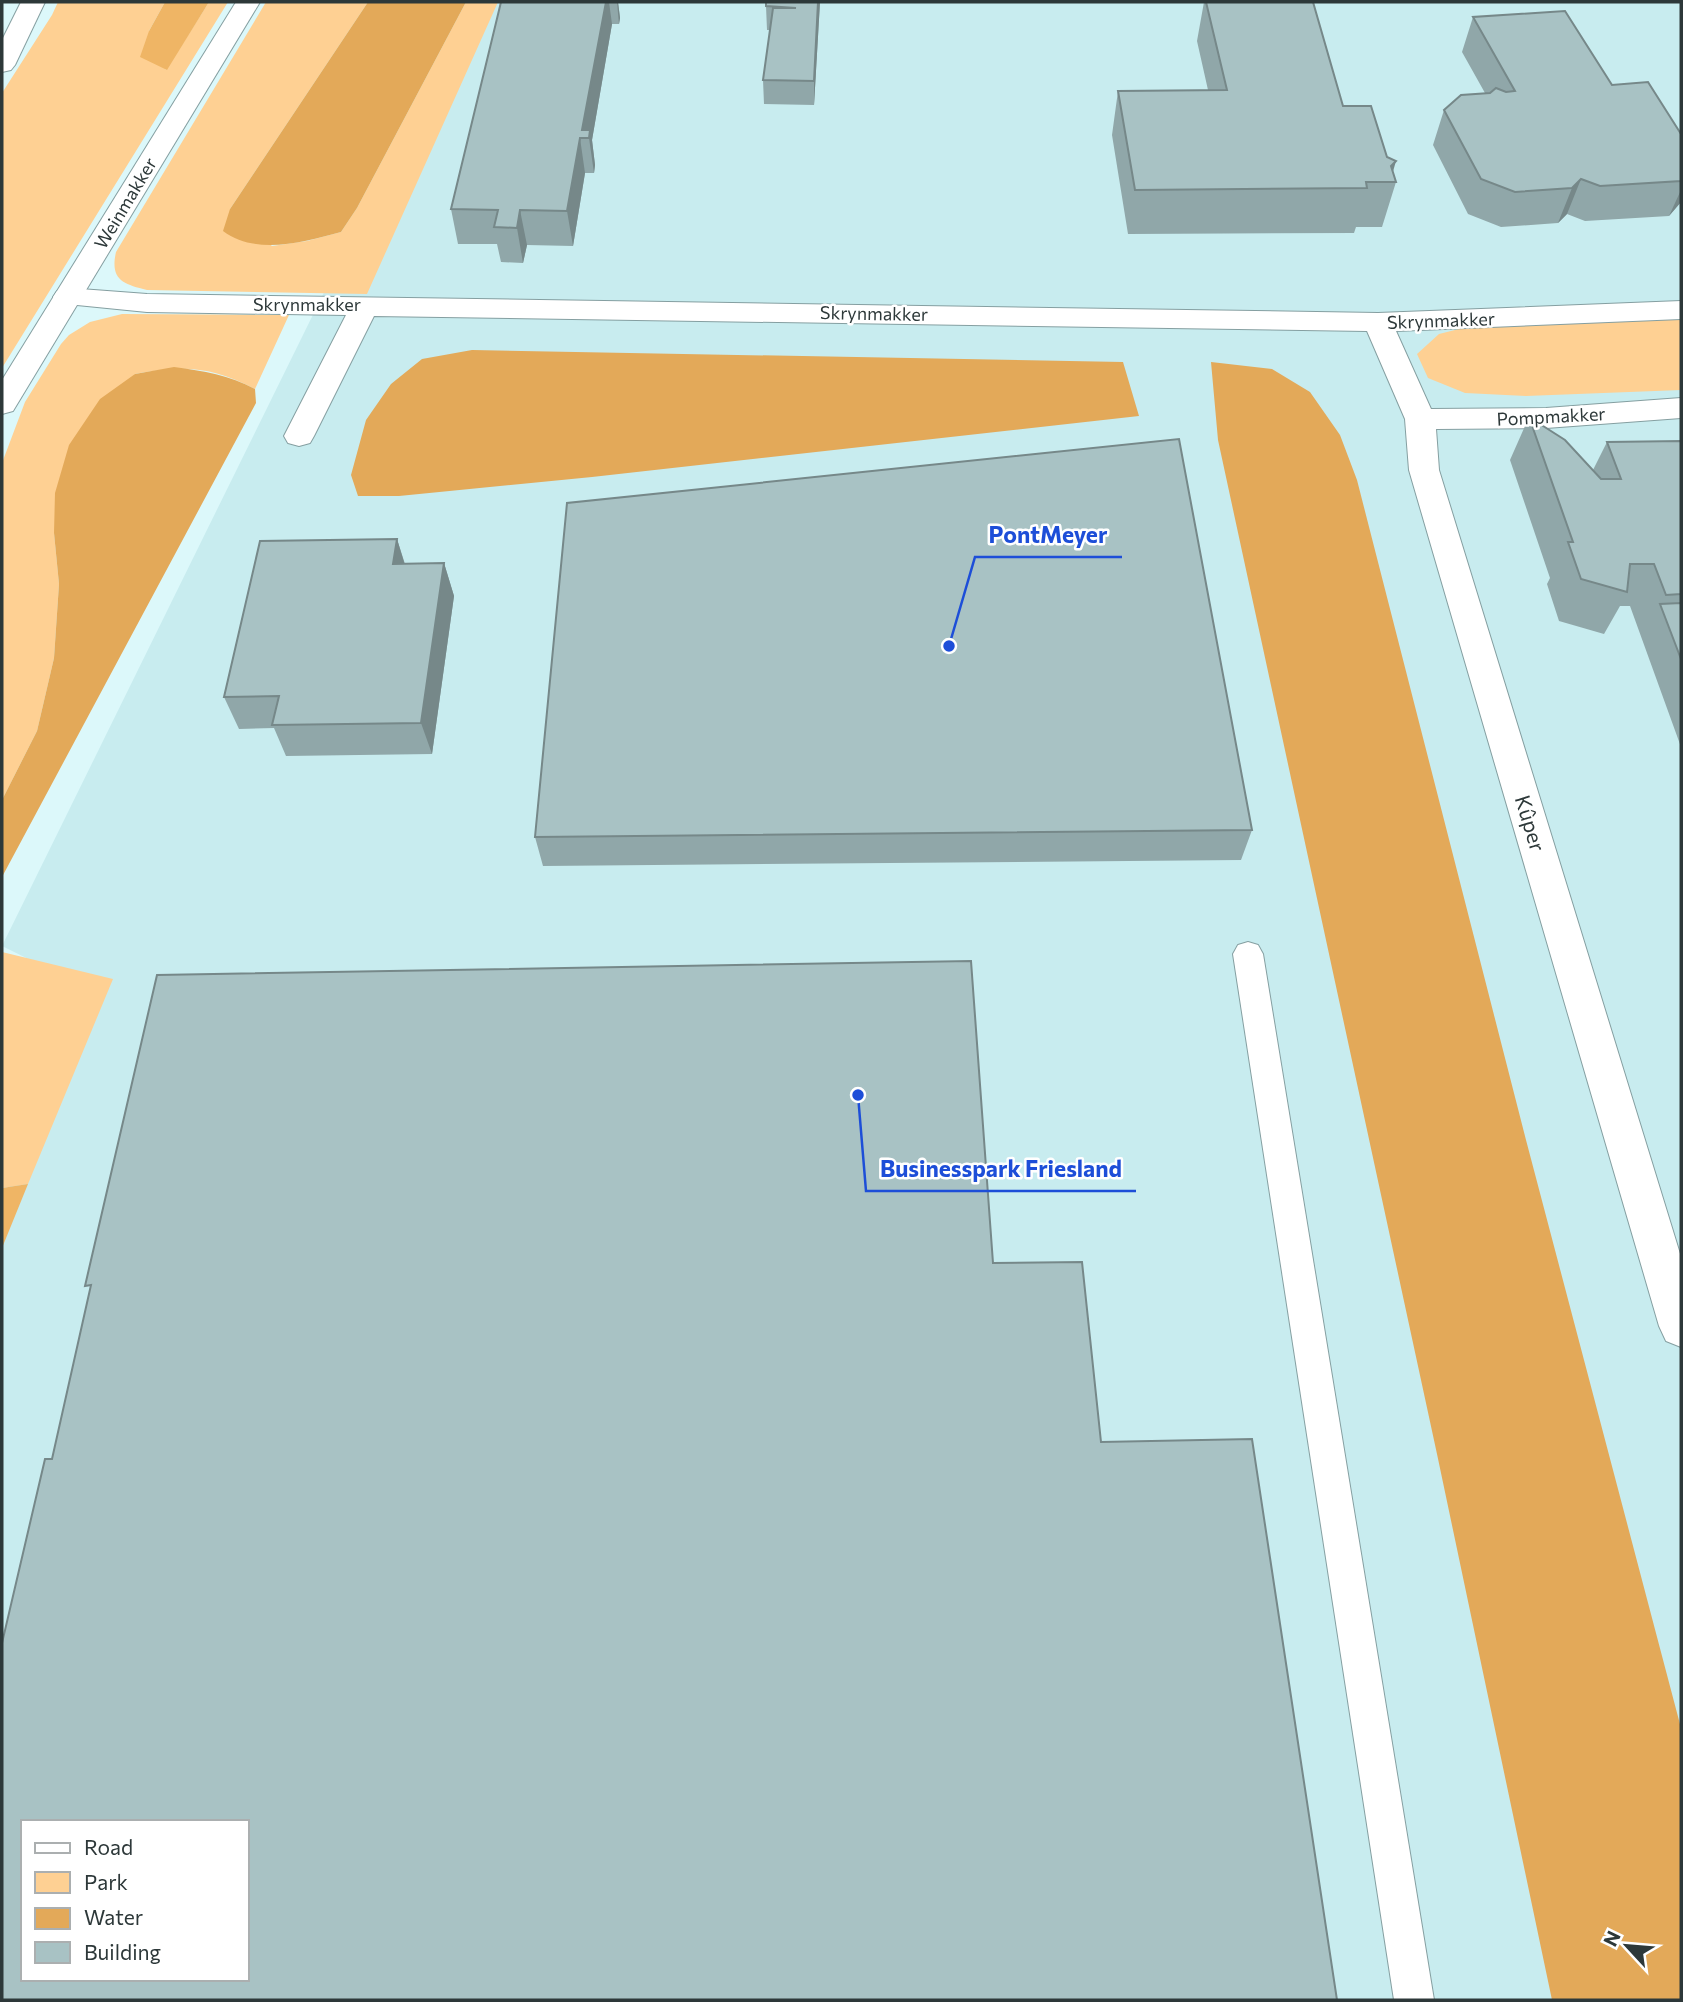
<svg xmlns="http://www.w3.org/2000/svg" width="1683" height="2002" viewBox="0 0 1683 2002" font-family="Commissioner,sans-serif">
<rect width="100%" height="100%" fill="#dcf8fa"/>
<path fill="#c8ecef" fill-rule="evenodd" d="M492,2h1189v1998h-1679v-789l67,-232 -67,-33 400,-812zM23,1822h224v157h-224z"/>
<path fill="#fed093" d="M58,2h107l-16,29 17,39 43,-68h19l-226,366v-275l50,-78z
M266,2h102l-138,207 42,37 35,-5 34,-9 16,-24 109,-206h32l-131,292 -220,-4c-25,-6 -37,-11 -31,-38z
M122,314l167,1 -34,74c-44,-23 -72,-24 -120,-15l-81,159 5,51 -5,74 -17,73 -35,69v-337l23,-61 36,-58 8,-9 21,-13z
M1681,319v71l-155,6 -61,-3 -37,-15 -11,-24 22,-20 48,-12z
M2,952l111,27 -85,205 -26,4z"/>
<path fill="#efb565" d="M165,2h44l-42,68 -27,-13 9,-26z
M28,1184l-26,64v-60z"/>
<path fill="#e3a959" d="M368,2h98l-109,206 -16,24c-38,10 -84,24 -118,-1l7,-22z
M472,350l651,12 16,54 -547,61 -193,19h-41l-7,-21 15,-55 25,-36 31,-25z
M1211,362l61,7 38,23 30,43 17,45 169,660 155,588v272h-129l-115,-546 -219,-1014z
M174,367c30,4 55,8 81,22l1,14 -254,474v-77l35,-69 17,-73 5,-74 -5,-51 1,-40 14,-48 31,-46 35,-25z"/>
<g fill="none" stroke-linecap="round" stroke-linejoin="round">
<defs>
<path id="lane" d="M1248,942l10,3 5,9 171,1046h-40l-161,-1046 5,-9z"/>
<path id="street" d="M67,288l80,6 1231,19 303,-12v18l-285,12 35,78 115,-1 135,-10v20l-135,10 -110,1 3,41 242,787v90l-15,-6 -7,-15 -250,-856 -4,-51 -38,-88 -993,-15 -60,120 -4,7 -11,3 -11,-3 -4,-7 62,-121 -199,-3 -90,-9 -4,-6 4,-6z"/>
<path id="secondary" d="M236,2h24l-247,409 -11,3v-34z"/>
<path id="highway" d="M21,2h24l-30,63 -4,5 -9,2v-32z"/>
</defs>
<use href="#lane" stroke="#859fa1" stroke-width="2"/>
<use href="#street" stroke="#859fa1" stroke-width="2"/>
<use href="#secondary" stroke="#859fa1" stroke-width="2"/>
<use href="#highway" stroke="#859fa1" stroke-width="2"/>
<use href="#lane" fill="#fff" fill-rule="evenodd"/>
<use href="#street" fill="#fff" fill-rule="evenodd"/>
<use href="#secondary" fill="#fff" fill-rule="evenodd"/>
<use href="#highway" fill="#fff" fill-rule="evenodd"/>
</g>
<path fill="#90a7a9" d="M501,2h117l2,16 -1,6h-7l-20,116 3,25 -1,8h-9l-12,73 -46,-1 -4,18 -22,-1 -4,-18h-39l-7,-35z
M820,2l-6,103 -50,-1 -1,-24 7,-50h-3l-1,-24z
M1204,2h109l30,104 50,66 3,10 -14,45h-26l-2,6 -226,1 -16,-99 6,-44 90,-1 -11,-49z
M1473,17l139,68 69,49v68l-12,14 -84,5 -18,-7 -9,9 -57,4 -33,-13 -35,-69 11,-35 41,-17 -23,-41z
M1529,417l64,53 14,-28 74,-1v306l-51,-141h-10l-16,28 -45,-13 -12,-37 3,-6 -40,-118z
M397,539l8,25 39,-1 10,33 -22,158 -146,2 -12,-28 -35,1 -15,-32z
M1252,830l-11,30 -698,6 -8,-29z"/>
<path fill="#768889" d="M606,2h3l3,22 -20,116 3,25 -1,8 -5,-35 -7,-8z
M617,2h1l2,16 -1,6z
M818,2h2l-6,103v-24z
M580,138l5,35 -12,73 -6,-35z
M1396,161l-6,21 1,-16z
M1581,179l-14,35 -9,9 14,-35z
M1681,190v12l-12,14z
M520,210l7,35 -4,18 -6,-35z
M397,539l10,33 -14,-8z
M444,563l10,33 -22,158 -11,-31z"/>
<path fill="#a8c2c4" stroke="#768889" stroke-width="2" fill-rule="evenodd" d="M501,2h105l-24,128h8l-1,8h-9l-13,73 -47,-1 -3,18 -23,-1 4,-17 -47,-1z
M766,2h52l-4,79 -51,-1 10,-72h23l-30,-2z
M1206,2h107l30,104h28l16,51 9,4 -5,5 5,16h-30l1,6 -232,2 -17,-99 109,-1z
M1565,11l47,74 36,-3 33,52v47l-81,5 -19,-7 -9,9 -57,4 -34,-13 -37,-69 17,-15 29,-2 6,-5 10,4 9,-1 -42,-74z
M1529,417l36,23 36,39h20l-14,-37 74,-1v153l-15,1 -12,-31h-24l-3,28 -46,-13 -13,-37h5z
M1179,439l73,391 -717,7 32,-334z
M397,539l-4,25 51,-1 -23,160 -149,2 7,-29 -55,1 36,-156z
M1681,603v56l-21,-55z
M971,961l22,302 89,-1 19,180 151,-3 85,561h-1335v-357l43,-184h7l39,-174 -6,1 72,-311zM23,1822h224v157h-224z"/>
<g text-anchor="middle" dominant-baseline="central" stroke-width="5" stroke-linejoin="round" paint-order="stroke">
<g font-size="18" fill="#2d3839" stroke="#fff">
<text transform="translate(125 203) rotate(-59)">Weinmakker</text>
<text x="307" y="304">Skrynmakker</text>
<text transform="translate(874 313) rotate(1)">Skrynmakker</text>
<text transform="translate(1441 320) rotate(-2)">Skrynmakker</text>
<text transform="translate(1551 416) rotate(-3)">Pompmakker</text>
</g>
<g font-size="21" fill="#2d3839" stroke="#fff">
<text transform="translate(1531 823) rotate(73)">Kûper</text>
</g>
</g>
<path fill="none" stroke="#1d4ed8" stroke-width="2.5" d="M949 646L975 557H1122M858 1095L866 1191H1136"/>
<g fill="#1d4ed8" stroke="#fff" stroke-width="2.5">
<circle cx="949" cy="646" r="7"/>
<circle cx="858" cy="1095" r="7"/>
</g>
<g font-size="23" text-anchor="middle" font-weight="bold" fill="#1d4ed8" stroke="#fff" stroke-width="5" stroke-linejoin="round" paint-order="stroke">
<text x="1048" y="543">PontMeyer</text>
<text x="1001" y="1177">Businesspark Friesland</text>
</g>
<rect width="1683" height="2002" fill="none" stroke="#2d3839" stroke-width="7"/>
<rect x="21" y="1820" width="228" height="161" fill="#ffffff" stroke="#abafb0" stroke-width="2"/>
<rect x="35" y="1843" width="35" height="10" fill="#ffffff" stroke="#abafb0" stroke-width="2"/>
<text x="84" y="1855" font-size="21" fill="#2d3839">Road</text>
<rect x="35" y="1872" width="35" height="21" fill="#fed093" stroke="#abafb0" stroke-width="2"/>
<text x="84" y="1890" font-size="21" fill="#2d3839">Park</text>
<rect x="35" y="1908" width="35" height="21" fill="#e3a959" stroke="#abafb0" stroke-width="2"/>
<text x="84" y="1925" font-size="21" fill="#2d3839">Water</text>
<rect x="35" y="1942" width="35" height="21" fill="#a8c2c4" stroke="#abafb0" stroke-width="2"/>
<text x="84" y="1960" font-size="21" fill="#2d3839">Building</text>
<g transform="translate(1627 1946) rotate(296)" stroke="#ffffff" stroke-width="5" paint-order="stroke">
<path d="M0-5L12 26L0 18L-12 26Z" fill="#2d3839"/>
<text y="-10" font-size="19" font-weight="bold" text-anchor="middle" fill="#2d3839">N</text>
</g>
</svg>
